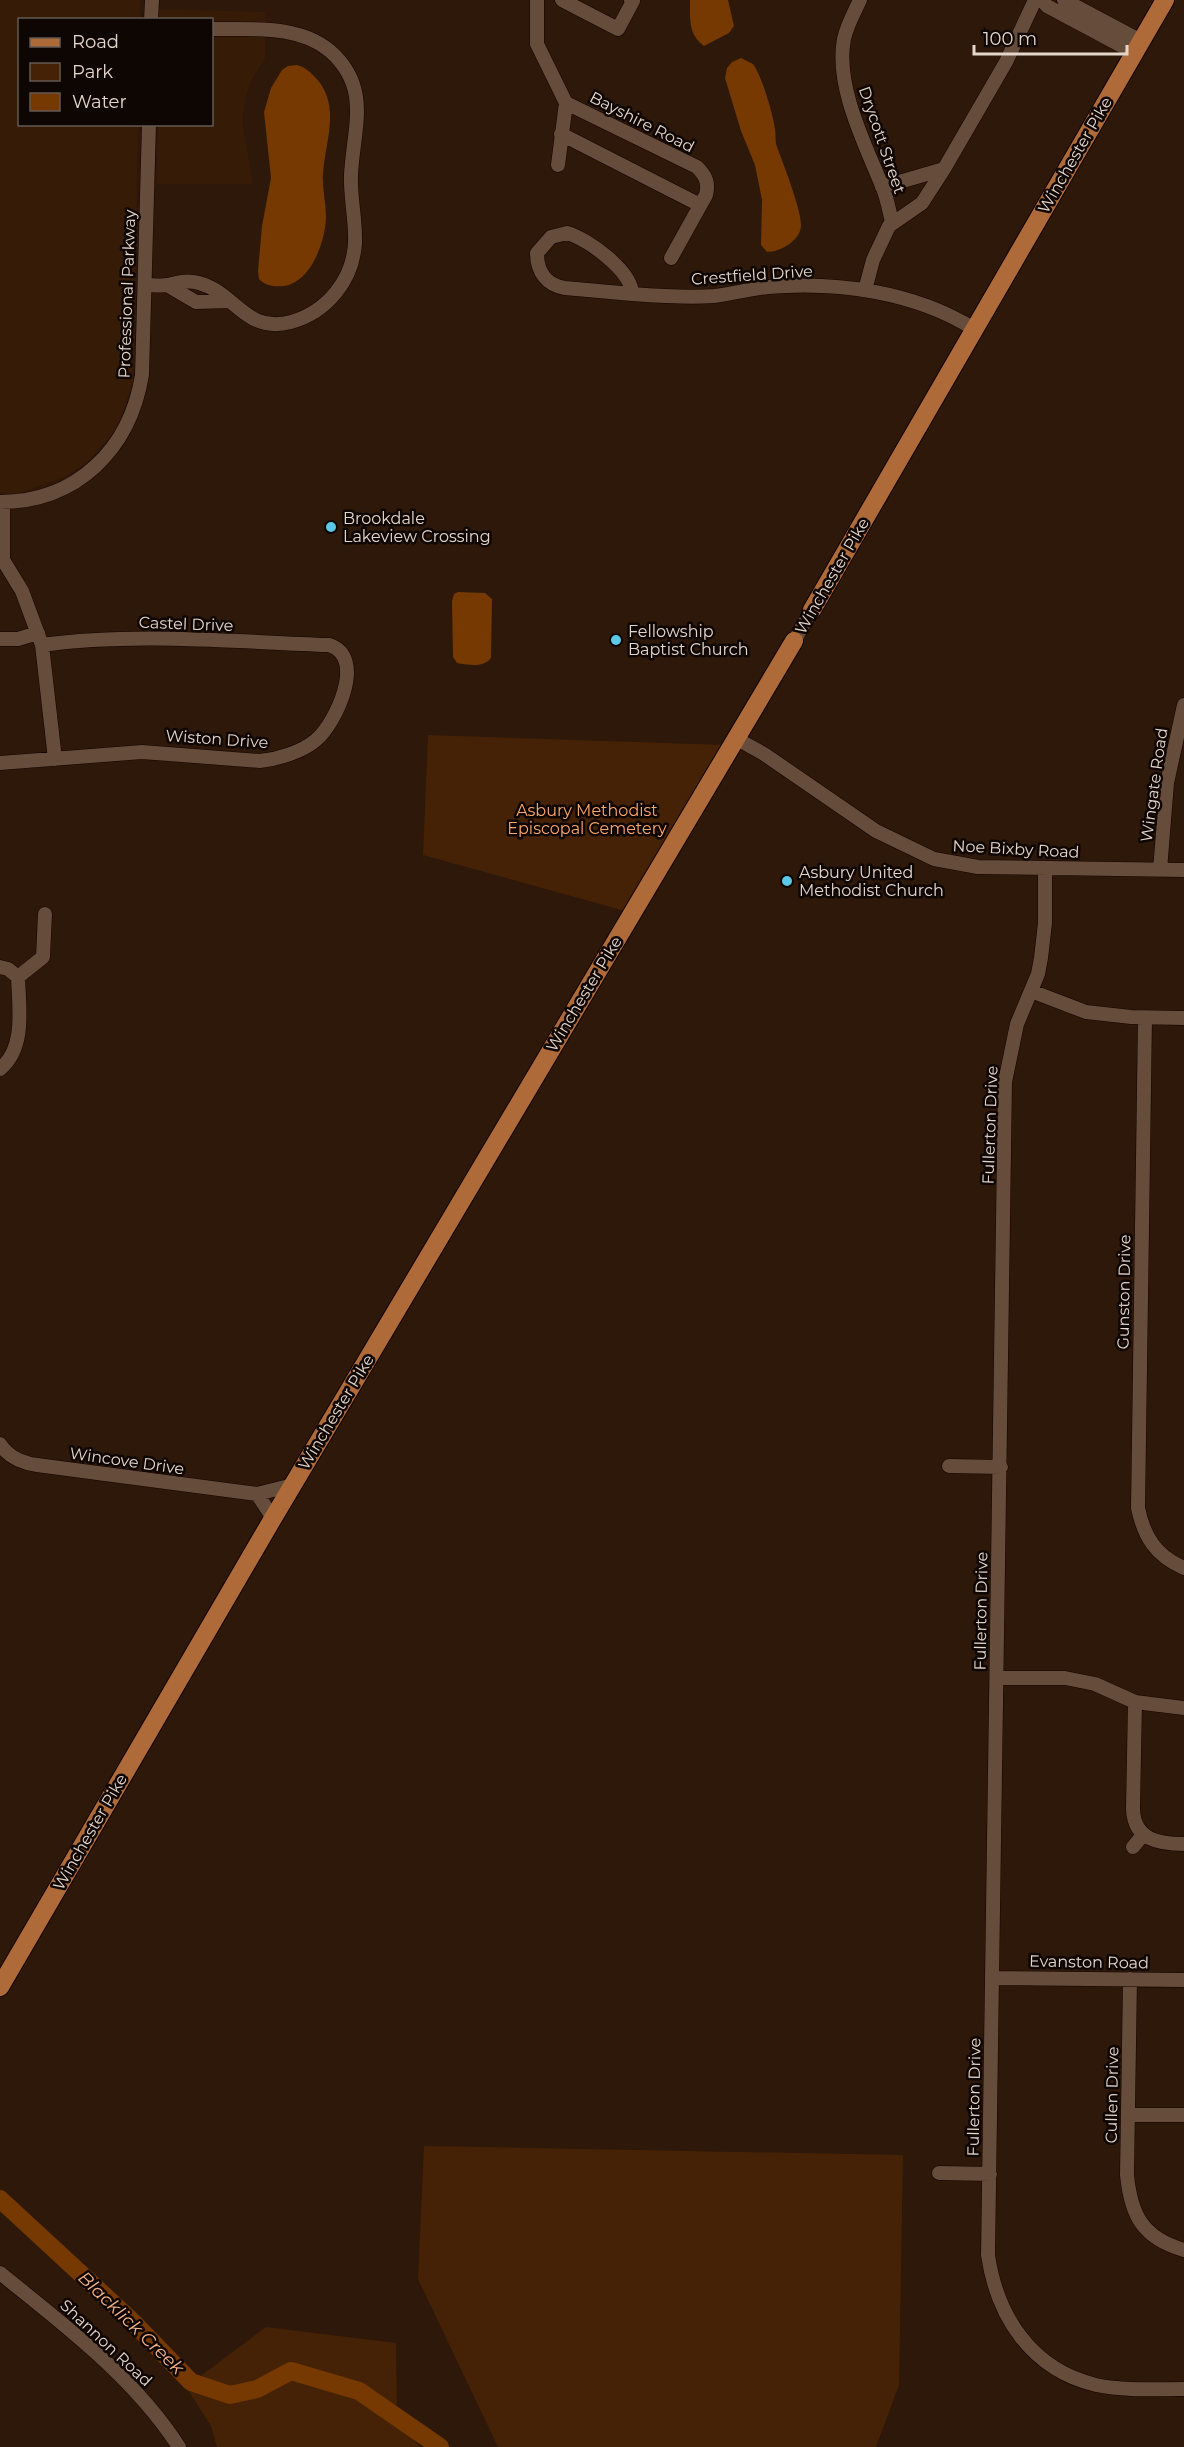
<svg xmlns="http://www.w3.org/2000/svg" width="1184" height="2447" viewBox="0 0 1184 2447" font-family="Montserrat,sans-serif">
<rect width="100%" height="100%" fill="#2d1809"/>
<path fill="#361c07" d="M0,0h140v19l-120,1v104l118,1 -5,256 -15,47 -29,32 -22,16 -50,18 -17,-2z
M159,9l106,3v46l-13,21 -6,17 -3,18v13l10,57h-96l1,-59 54,-1v-104l-53,-1z"/>
<path fill="#452206" d="M428,735l297,10 -100,166 -202,-56z
M424,2146l479,9 -4,230 -23,62h-378l-80,-168z
M266,2327l130,16 1,76 23,28h-203l-6,-21 -25,-39z"/>
<path fill="#753901" d="M690,0h38l6,26 -5,7 -25,13c-16,-12 -14,-27 -14,-46z
M741,58l12,6c9,12 20,50 22,65 1,6 0,13 2,18 6,16 25,64 24,79 -1,15 -21,26 -34,26l-6,-7 1,-45 -7,-35 -14,-34 -16,-53 2,-10 5,-6z
M297,65c8,2 13,7 18,12 27,28 10,64 8,97 -1,14 3,28 3,42 0,23 -14,66 -42,70 -10,1 -18,0 -25,-7l-1,-8 4,-45 9,-48 -7,-66 7,-24 11,-18 6,-4z
M458,592l27,1 7,6 -1,59c-7,10 -23,7 -34,5l-4,-6 -1,-56 2,-7z"/>
<g fill="none" stroke-linecap="round" stroke-linejoin="round">
<path stroke="#753901" stroke-width="18" d="M0,2199l133,123 58,60 39,13 27,-6 34,-18 68,20 81,56"/>
<defs>
<path id="minor" d="M537,0v44l29,59 131,64c9,9 12,16 9,28l-35,63
M562,0l56,29 15,-28 -2,-1
M860,0c-6,13 -13,25 -16,39 -9,47 21,105 38,147 5,11 7,24 10,36
M1042,0l5,6 88,47
M1064,0l77,41
M151,20l1,-20
M561,134l139,71
M558,165l8,-62
M882,187l62,-18 62,-107 29,-62
M567,233c21,6 65,38 65,61l-67,-6c-19,-3 -28,-17 -28,-35l14,-16z
M145,285c7,0 16,1 23,0 11,-3 20,-5 31,-2 37,10 46,51 92,39 36,-10 62,-42 64,-79 1,-23 -5,-45 -4,-68 2,-46 21,-87 -21,-124 -32,-27 -79,-21 -118,-22
M167,285l29,17 33,-1
M865,290l8,-30 16,-34 33,-23 22,-34
M632,294c27,2 54,4 82,2 18,-2 36,-7 54,-9 69,-6 147,5 206,42
M0,502c77,0 130,-53 142,-127l7,-251
M3,502v58l19,31 20,54 13,114
M0,639h18l20,-6
M794,641l18,-31
M737,739l27,15 112,77 58,28 44,8 206,3
M0,763l142,-11 118,9c18,-2 42,-9 56,-21 20,-17 51,-83 13,-95 -95,-3 -193,-13 -287,0
M1045,870v53l-4,35 -3,16 -21,50 -12,58 -17,1173c9,62 44,115 108,130 29,6 59,4 88,4
M1160,870l7,-87 17,-78
M0,967l8,2 10,8
M18,977l25,-20 2,-43
M1031,991l55,21 45,5 53,1
M1145,1018l-7,490c6,29 18,48 46,60
M0,1069c26,-21 19,-62 18,-92
M0,1444c9,14 22,19 37,21l220,29 36,-9
M949,1466l52,1
M257,1494l16,24
M997,1678h68l30,6 40,18 49,6
M1135,1702l-2,107c1,31 26,35 51,35
M1133,1847l10,-12
M993,1978l191,2
M1130,1979l-3,196c4,41 16,63 57,75
M1129,2115h55
M939,2173l51,1
M0,2273c64,52 134,104 179,174"/>
<path id="major" d="M812,610l353,-610
M0,1987l272,-467 522,-879"/>
</defs>
<use href="#minor" stroke="#140300" stroke-width="15"/>
<use href="#major" stroke="#140300" stroke-width="20"/>
<use href="#minor" stroke="#654c3b" stroke-width="14"/>
<use href="#major" stroke="#ae6b39" stroke-width="18"/>
</g>
<g fill="#5bc8e7" stroke="#0e0602" stroke-width="2">
<circle cx="331" cy="527" r="6"/>
<circle cx="616" cy="640" r="6"/>
<circle cx="787" cy="881" r="6"/>
</g>
<g text-anchor="middle" dominant-baseline="central" stroke-width="5" stroke-linejoin="round" paint-order="stroke">
<g font-size="16" fill="#e5d6cc" stroke="#0e0602">
<text transform="translate(642 122) rotate(27)">Bayshire Road</text>
<text transform="translate(882 140) rotate(71)">Drycott Street</text>
<text transform="translate(1075 155) rotate(-60)">Winchester Pike</text>
<text transform="translate(752 275) rotate(-4)">Crestfield Drive</text>
<text transform="translate(127 294) rotate(-88)">Professional Parkway</text>
<text transform="translate(832 576) rotate(-60)">Winchester Pike</text>
<text transform="translate(186 624) rotate(2)">Castel Drive</text>
<text transform="translate(217 739) rotate(4)">Wiston Drive</text>
<text transform="translate(1154 785) rotate(-82)">Wingate Road</text>
<text transform="translate(1016 849) rotate(3)">Noe Bixby Road</text>
<text transform="translate(584 994) rotate(-59)">Winchester Pike</text>
<text transform="translate(990 1125) rotate(-88)">Fullerton Drive</text>
<text transform="translate(1124 1292) rotate(-89)">Gunston Drive</text>
<text transform="translate(336 1412) rotate(-59)">Winchester Pike</text>
<text transform="translate(127 1461) rotate(8)">Wincove Drive</text>
<text transform="translate(981 1611) rotate(-89)">Fullerton Drive</text>
<text transform="translate(90 1832) rotate(-60)">Winchester Pike</text>
<text transform="translate(1089 1962) rotate(1)">Evanston Road</text>
<text transform="translate(1112 2095) rotate(-89)">Cullen Drive</text>
<text transform="translate(974 2097) rotate(-89)">Fullerton Drive</text>
<text transform="translate(106 2343) rotate(43)">Shannon Road</text>
</g>
<g font-size="16" fill="#e5d6cc" stroke="#0e0602" text-anchor="start">
<text x="343" y="518">Brookdale<tspan x="343" dy="18">Lakeview Crossing</tspan></text>
<text x="628" y="631">Fellowship<tspan x="628" dy="18">Baptist Church</tspan></text>
<text x="799" y="872">Asbury United<tspan x="799" dy="18">Methodist Church</tspan></text>
</g>
<g font-size="16" fill="#fda76b" stroke="#0e0602">
<text x="587" y="810">Asbury Methodist<tspan x="587" dy="18">Episcopal Cemetery</tspan></text>
</g>
<g font-size="18" font-style="italic" fill="#f5b489" stroke="#0e0602">
<text transform="translate(131 2323) rotate(44)">Blacklick Creek</text>
</g>
</g>
<rect x="18" y="18" width="195" height="108" fill="#0e0602" stroke="#645953" stroke-width="1.5"/>
<rect x="30" y="38" width="30" height="9" fill="#ae6b39" stroke="#645953" stroke-width="1.5"/>
<text x="72" y="48" font-size="18" fill="#e5d6cc">Road</text>
<rect x="30" y="63" width="30" height="18" fill="#452206" stroke="#645953" stroke-width="1.5"/>
<text x="72" y="78" font-size="18" fill="#e5d6cc">Park</text>
<rect x="30" y="93" width="30" height="18" fill="#753901" stroke="#645953" stroke-width="1.5"/>
<text x="72" y="108" font-size="18" fill="#e5d6cc">Water</text>
<path d="M974 45v9h153v-9" fill="none" stroke="#e5d6cc" stroke-width="3"/>
<text x="983" y="45" font-size="18" fill="#e5d6cc" stroke="#0e0602" stroke-width="4.5" paint-order="stroke">100 m</text>
</svg>
